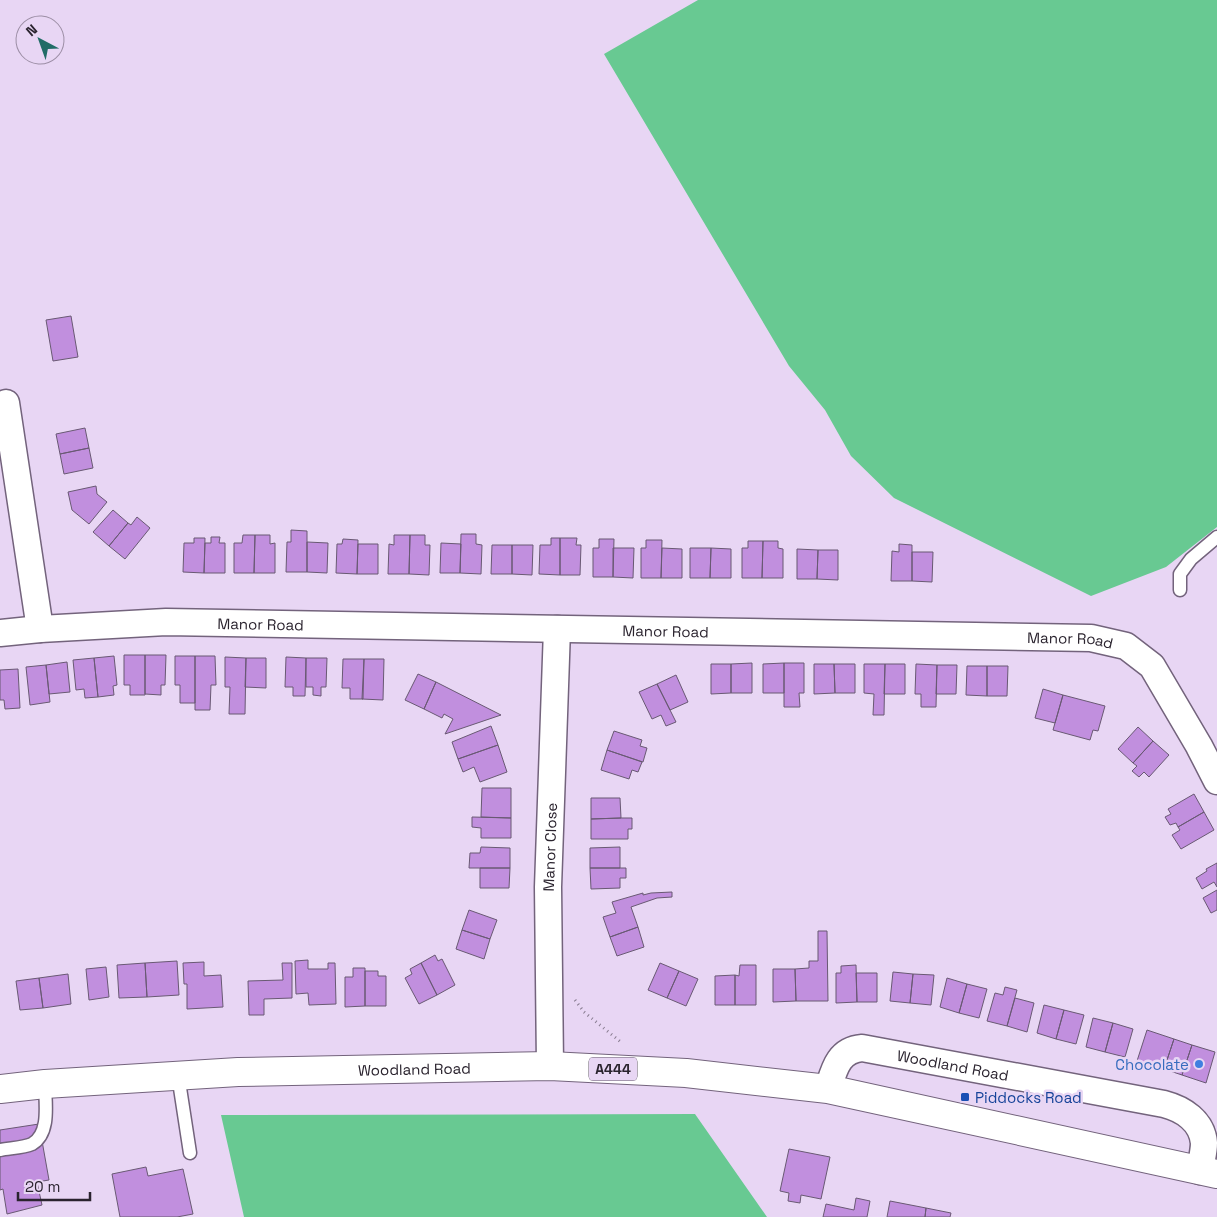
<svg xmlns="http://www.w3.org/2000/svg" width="1217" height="1217" viewBox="0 0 1217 1217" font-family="'Space Grotesk',sans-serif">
<rect width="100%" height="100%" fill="#e8d6f4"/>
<path fill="#68c992" d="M698,0h519v527l-51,40 -75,29 -197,-98 -43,-42 -26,-46 -36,-44 -185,-312z
M695,1114l72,103h-523l-23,-102z"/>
<path fill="#c18fde" stroke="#695973" d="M71,316l7,41 -25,4 -7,-41z
M85,428l4,20 -29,6 -4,-20z
M89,448l4,20 -29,6 -4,-20z
M96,486l1,8 10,8 -18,22 -17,-14 -4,-18z
M113,510l15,13 -19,23 -16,-14z
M137,517l13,11 -25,31 -16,-13 19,-23 3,2z
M291,530l16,1v41h-21l1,-30h4z
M461,534h15v10l6,1 -1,29 -21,-1z
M243,535h12l-1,38h-20v-30h8z
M255,535h15v9l5,-1v30h-21z
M394,535h16l-1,39h-21l1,-30 5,1z
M410,535h15v10h5l-1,30 -20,-1z
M211,537h9l-1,6h6v30h-21l1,-30h6z
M194,538h11l-1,35 -21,-1 1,-29h10z
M551,538h9v37l-21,-1 1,-29h11z
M560,538h17l-1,7h5l-1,30h-20z
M343,539l15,1 -1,34 -21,-1 1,-29h5z
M599,539h15l-1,38h-20v-29h6z
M646,540h16l-1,38h-20v-30h5z
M748,541h15l-1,37h-20v-30h6z
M763,541h15v7l5,1v29h-21z
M307,542l21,1 -1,30 -20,-1z
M441,543l20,1 -1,29h-20z
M358,544h20v30h-21z
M899,544l13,1v36h-21l1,-30 7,1z
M492,545h20v29h-21z
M512,545h21l-1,30 -20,-1z
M613,548h21l-1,30 -20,-1z
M662,548l20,1v29h-21z
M690,548h21l-1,30h-20z
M711,548l20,1v29h-21z
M797,549l21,1 -1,29h-20z
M818,550h20v30l-21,-1z
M912,552h21l-1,30 -20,-1z
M124,655h21v40h-15v-10h-6z
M145,655h21l-1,30h-4v10l-16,-1z
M114,656l3,29 -4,1 1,9 -16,2 -4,-39z
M175,656h20v47h-15v-18h-5z
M195,656h20l1,29h-5l-1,25h-15z
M225,657l21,1 -1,56h-16l1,-27h-5z
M286,657l20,1 -1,38h-12v-9h-8z
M94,658l4,39 -13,1 -1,-9 -8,1 -3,-30z
M246,658h20v30l-21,-1z
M306,658h21l-1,29h-5v9l-8,-1v-8h-7z
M343,659h21l-1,40h-13v-11h-8z
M364,659h20l-1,41 -21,-1z
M67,662l3,30 -21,2 -3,-29z
M752,663v30h-21v-29z
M784,663h20v30h-5l1,14h-16z
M784,663v30h-21v-29z
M711,664h20v29l-20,1z
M814,664h20l1,29 -21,1z
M834,664h21v29h-20z
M864,664h21l-1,51h-11l1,-21 -10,-1z
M885,664h20v30h-21z
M916,664l21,1 -1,42h-15v-13h-6z
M46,665l4,37 -20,3 -4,-38z
M937,665h20l-1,29h-20z
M967,666h20v30l-21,-1z
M987,666h21l-1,30h-20z
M18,669l2,39 -15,1 -1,-9h-4v-30z
M418,674l18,8 -12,27 -19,-9z
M676,675l12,27 -18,8 -13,-26z
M436,682l65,33 -56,19 8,-15 -9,-5 -2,4 -18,-9z
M657,684l19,38 -10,4 -5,-11 -9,4 -13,-27z
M1043,689l20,6 -8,28 -20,-5z
M1063,695l42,11 -7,25 -5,-1 -3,10 -37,-10z
M491,726l7,19 -40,14 -6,-17z
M1138,727l15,14 -20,22 -15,-14z
M614,731l28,9 -2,6 7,2 -4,14 -36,-12z
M1153,741l16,14 -20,22 -5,-5 -5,5 -7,-6 5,-5 -4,-3z
M498,745l9,27 -27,10 -6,-15 -11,5 -5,-13z
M607,750l35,12 -4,10 -6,-2 -3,9 -28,-9z
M482,788h29v30l-30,-1z
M1194,794l10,18 -26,15 -2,-4 -6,2 -5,-8 6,-3 -3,-5z
M591,798h29l1,20 -30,1z
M1204,812l10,18 -33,19 -9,-14 8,-5 -2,-3z
M472,817l39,1v20h-30v-10l-9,-1z
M621,818h11v11h-4v10h-37v-20z
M481,847l29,1v20h-41l1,-15h10z
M620,847v21h-30v-20z
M1217,863v24l-3,-5 -12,7 -6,-11 11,-7 -1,-2z
M480,868h30l-1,20h-29z
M590,868h36v10h-6v10l-29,1z
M1217,890v20l-6,3 -8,-15z
M672,892v5l-15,1 -26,9 7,20 -28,10 -7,-20 13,-4 -4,-11 31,-9v2l8,-2z
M469,910l28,10 -7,19 -28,-9z
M638,927l6,20 -27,9 -7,-19z
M462,930l28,9 -6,20 -28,-10z
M818,931h9l1,70h-32l-1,-32 14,-1v-7h9z
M435,955l3,6 4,-2 13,26 -18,10 -16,-32z
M308,960v9h20v-6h7l1,41 -27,1 -1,-12 -12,1 -1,-33z
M177,961l2,34 -32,2 -2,-34z
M204,962v14l17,-1 2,32 -36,2v-25h-3l-1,-21z
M145,963l2,34 -28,1 -2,-33z
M282,963h10v35l-28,1v16h-15l-1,-34 35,-1z
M421,963l16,32 -18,9 -14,-26 7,-4 -2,-5z
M660,963l19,8 -12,27 -19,-8z
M740,965h16v40h-21v-30l4,1z
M856,965l1,37 -21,1v-30h5v-7z
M106,967l3,30 -20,3 -3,-31z
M353,968h12v38l-20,1v-30h8z
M773,969h22l1,32 -23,1z
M365,971h13v5h8v30h-21z
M679,971l19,8 -12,27 -19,-8z
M893,972l20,2 -3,29 -20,-2z
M856,973h21v29h-20z
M68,974l3,30 -28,4 -4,-30z
M913,974l21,1 -3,30 -21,-2z
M735,975v30h-20v-29z
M39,978l4,30 -23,2 -4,-29z
M947,978l20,6 -8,29 -19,-6z
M967,984l20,5 -8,29 -20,-5z
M1005,987l12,3 -10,36 -20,-5 8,-28 8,2z
M1015,998l19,5 -7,29 -20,-6z
M1044,1005l20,5 -8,29 -19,-6z
M1064,1010l20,5 -8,29 -20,-5z
M1093,1018l20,5 -8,29 -19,-5z
M1113,1023l20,6 -8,28 -20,-5z
M1147,1030l27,9 -10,30 -27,-8z
M1174,1039l18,6 -10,30 -18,-6z
M1192,1045l23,7 -9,31 -24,-8z
M39,1124l10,56 -12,2 5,23 -35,9 -4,-25 -3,1v-60z
M789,1149l41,8 -9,42 -20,-4 -1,8 -12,-2 1,-8 -9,-2z
M146,1167l2,9 35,-7 10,45 -16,3h-57l-8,-43z
M856,1198l14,3 -3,16h-44l3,-13 28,6z
M890,1201l36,7 -1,9h-38z
M926,1208l25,5 -1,4h-25z"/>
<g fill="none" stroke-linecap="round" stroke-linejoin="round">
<defs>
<path id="service" d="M1180,590v-16l11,-15 26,-22
M178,1075l12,78
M0,1150c10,-2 23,-2 32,-6 19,-11 13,-42 13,-60"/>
<g id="minor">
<path d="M6,403l34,226"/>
<path id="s1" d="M0,633l40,-4 126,-7 925,16 35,8 26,20 47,80 18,35"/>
<path id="s2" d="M550,1066l-2,-179 9,-258"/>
<path id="s3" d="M828,1089c6,-19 10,-39 34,-41l302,56c19,5 38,17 40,39 0,9 -3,19 -4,28"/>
</g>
<g id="trunk">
<path id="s4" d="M0,1089l45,-5 193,-12 312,-6 136,7 142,16 389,85"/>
</g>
</defs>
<use href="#service" stroke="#73637c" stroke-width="15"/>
<use href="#minor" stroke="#73637c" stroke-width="29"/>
<use href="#trunk" stroke="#73637c" stroke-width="30"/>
<path stroke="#897d91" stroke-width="3" stroke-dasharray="1 4" stroke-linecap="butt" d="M575,1000l9,12 38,31"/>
<use href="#service" stroke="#fff" stroke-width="12"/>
<use href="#minor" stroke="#fff" stroke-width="26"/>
<use href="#trunk" stroke="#fff" stroke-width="28"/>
</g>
<circle fill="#3f7fe0" stroke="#e8d6f4" stroke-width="2" cx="1199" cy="1064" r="5"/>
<rect fill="#1a4fb4" stroke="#e8d6f4" stroke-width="2" x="960" y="1092" width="10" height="10" rx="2.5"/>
<g text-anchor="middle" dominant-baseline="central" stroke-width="5" stroke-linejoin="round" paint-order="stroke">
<rect fill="#e8d6f4" stroke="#635969" stroke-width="1" x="589" y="1057.5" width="48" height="23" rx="4"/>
<g font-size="14" font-weight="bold" fill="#2a232e">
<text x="613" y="1069">A444</text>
</g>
<g font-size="15" fill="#2a232e" stroke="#e8d6f4">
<text stroke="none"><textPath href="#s1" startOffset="261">Manor Road</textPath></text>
<text stroke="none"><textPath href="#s1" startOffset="666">Manor Road</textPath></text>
<text stroke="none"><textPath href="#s1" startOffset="1071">Manor Road</textPath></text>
<text stroke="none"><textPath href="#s2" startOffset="219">Manor Close</textPath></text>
<text stroke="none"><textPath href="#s3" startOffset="150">Woodland Road</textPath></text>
<text stroke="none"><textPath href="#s4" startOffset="415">Woodland Road</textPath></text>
</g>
<g font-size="15" fill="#366cbe" stroke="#e8d6f4" text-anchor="end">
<text x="1189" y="1064">Chocolate</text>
</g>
<g font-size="15" fill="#164399" stroke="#e8d6f4" text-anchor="start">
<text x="975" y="1097">Piddocks Road</text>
</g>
</g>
<g transform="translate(40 40) rotate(319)"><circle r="24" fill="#e8d6f4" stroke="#9c8ea5"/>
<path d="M0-4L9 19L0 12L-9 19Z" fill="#216c67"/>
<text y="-8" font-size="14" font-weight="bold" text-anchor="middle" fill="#2a232e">N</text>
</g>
<path d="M18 1192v8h72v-8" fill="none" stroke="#2a232e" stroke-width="2.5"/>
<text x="25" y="1192" font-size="15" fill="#2a232e" stroke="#e8d6f4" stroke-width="4" paint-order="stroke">20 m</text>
</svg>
